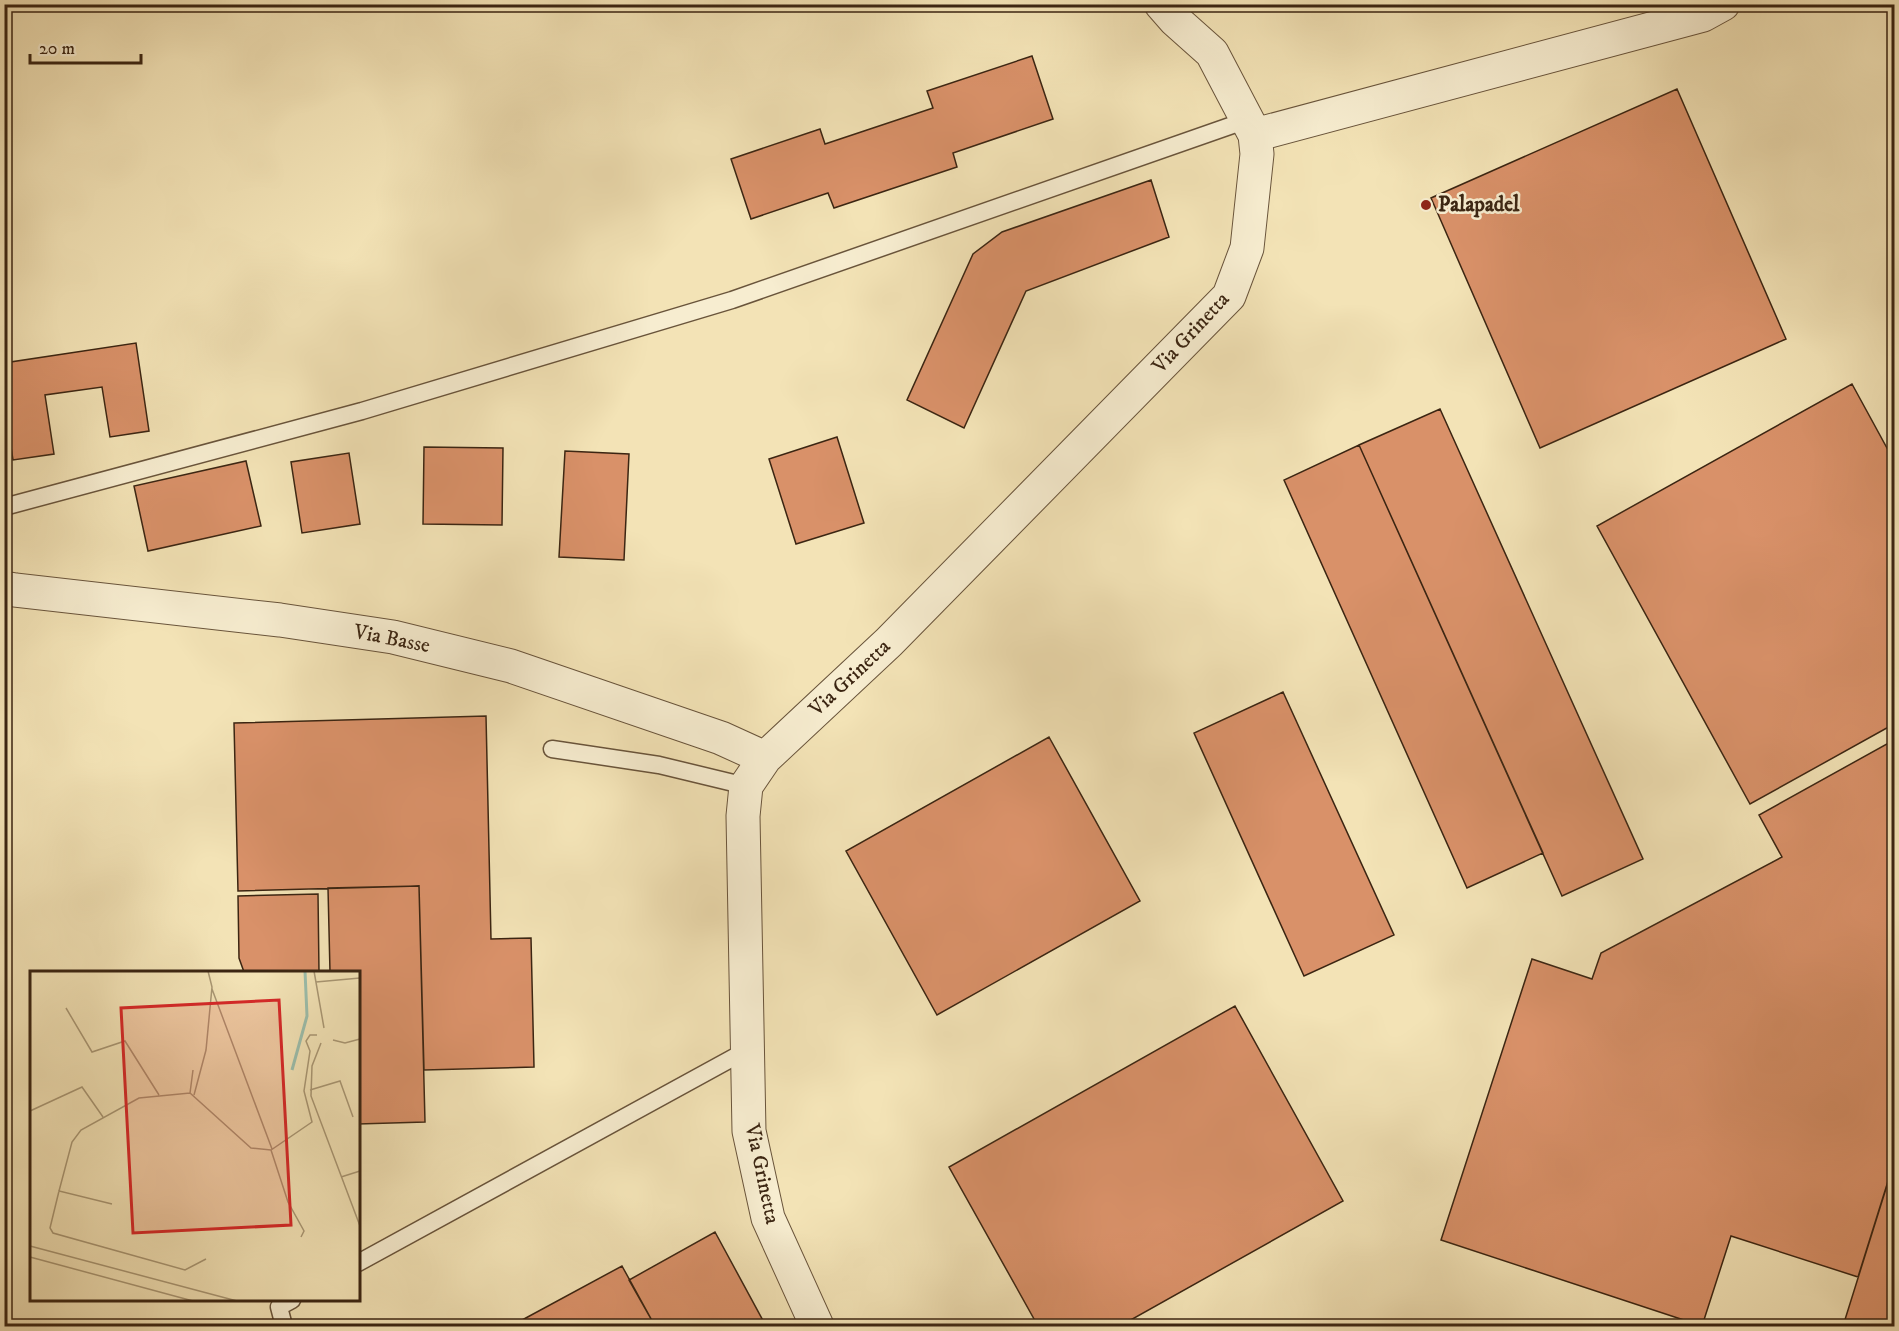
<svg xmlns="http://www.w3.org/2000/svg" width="1899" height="1331" viewBox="0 0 1899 1331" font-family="'IM FELL DW Pica',serif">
<rect width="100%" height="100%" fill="#f3e3b6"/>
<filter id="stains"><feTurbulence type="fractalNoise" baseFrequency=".00333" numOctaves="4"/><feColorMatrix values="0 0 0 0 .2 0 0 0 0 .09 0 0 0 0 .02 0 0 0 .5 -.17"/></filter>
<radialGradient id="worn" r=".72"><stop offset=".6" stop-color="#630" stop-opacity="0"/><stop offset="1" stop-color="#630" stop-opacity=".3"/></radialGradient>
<path fill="#d99169" stroke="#3b2512" stroke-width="1.5" d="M1032,56l21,63 -100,34 4,14 -123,41 -6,-15 -77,26 -20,-60 89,-30 5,15 108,-36 -6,-17z
M1677,89l109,250 -246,109 -109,-250z
M1151,180l18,57 -143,54 -62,137 -57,-28 66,-146 29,-22z
M136,343l13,88 -39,6 -8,-50 -57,8 9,59 -41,6 -9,-59v-38z
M1852,384l42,77v263l-144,80 -153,-278z
M1440,409l203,450 -81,37 -203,-451z
M837,437l27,86 -68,21 -27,-85z
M1359,445l184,408 -76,35 -183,-408z
M424,447l79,1 -1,77 -79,-1z
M565,451l64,3 -5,106 -65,-3z
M349,453l11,71 -58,9 -11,-71z
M246,461l15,65 -113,25 -14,-65z
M1283,692l111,243 -90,41 -110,-243z
M486,716l5,223 40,-1 3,129 -110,3 -5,-184 -181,5 -4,-168z
M1049,737l91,164 -203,114 -91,-164z
M1894,740v422l-36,115 -127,-41 -29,90 -261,-86 91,-281 60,20 9,-26 181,-96 -23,-42z
M419,886l6,236 -67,2v-152h-28l-2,-84z
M318,894l1,78h-75l-5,-14 -1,-62z
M1235,1006l108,195 -223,125h-82l-89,-159z
M1894,1163v163h-51z
M715,1232l51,94h-111l-26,-46z
M622,1266l33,60h-144z"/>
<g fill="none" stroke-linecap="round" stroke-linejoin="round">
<defs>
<path id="lane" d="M4,507l358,-96 370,-111 515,-180
M552,749l107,16 87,21
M358,1263l391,-214
M284,1326l-5,-19 13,-7"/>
<path id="street" d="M1255,135l448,-120 20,-11
M4,588l11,2 265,30 113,17 118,29 210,72 44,20
M817,1326l-49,-108 -19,-87 -6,-315 3,-30 19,-28 124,-116 340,-346 18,-48 10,-94 -2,-19 -43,-82 -37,-33 -14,-16"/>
</defs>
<use href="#lane" stroke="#69543b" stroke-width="19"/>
<use href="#street" stroke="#69543b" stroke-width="35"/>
<use href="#lane" stroke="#f7edd0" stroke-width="16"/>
<use href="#street" stroke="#f7edd0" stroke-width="33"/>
</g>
<circle fill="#8f2418" stroke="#f7edd0" stroke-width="2" cx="1426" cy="205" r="6"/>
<g text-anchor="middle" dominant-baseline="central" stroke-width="5" stroke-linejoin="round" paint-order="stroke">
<g font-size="21" font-weight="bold" fill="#3b2512" stroke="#f7edd0" text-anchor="start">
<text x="1438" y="205">Palapadel</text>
</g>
<g font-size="21" fill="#3b2512" stroke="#f7edd0">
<text transform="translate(1191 333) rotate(-47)">Via Grinetta</text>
<text transform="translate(392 639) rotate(11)">Via Basse</text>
<text transform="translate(850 678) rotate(-43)">Via Grinetta</text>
<text transform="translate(762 1174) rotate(78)">Via Grinetta</text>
</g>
</g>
<g transform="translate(30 971)">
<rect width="330" height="330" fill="#f3e3b6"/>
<path fill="none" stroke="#9bbeac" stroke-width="3" d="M262,99l15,-54 -2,-45"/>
<path fill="none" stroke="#a99774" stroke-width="1.5" d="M284,0l10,57M286,11l44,-4M182,18l60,160M36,37l26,44 33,-11 34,54M303,69l12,3 15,-4M291,72l-9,23 -1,30 49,130M280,119l30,-9 13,36M160,122l3,-23M164,124l12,-45 6,-63 -4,-16M0,140l52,-24 21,30M241,179l17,52 16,29 -3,6M311,206l19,-6M29,220l-9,37 3,5 132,37 21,-11M82,233l-53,-13 13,-49 9,-12 58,-32 51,-5 61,55 20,2 41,-28 -8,-31 6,-40 -4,-10 4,-6h7M0,275l207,55M0,286l163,44"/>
<path fill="#d62828" fill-opacity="0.15" stroke="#d62828" stroke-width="3" d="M249,29l12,225 -158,8 -12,-225z"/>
<rect width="330" height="330" fill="none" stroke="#3b2512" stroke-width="3"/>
</g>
<rect width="1899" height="1331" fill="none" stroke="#f3e3b6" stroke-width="24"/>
<rect x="6" y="6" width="1887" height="1319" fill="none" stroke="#3b2512" stroke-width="3"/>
<rect x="12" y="12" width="1875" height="1307" fill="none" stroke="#3b2512" stroke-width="1.5"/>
<path d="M30 54v9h111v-9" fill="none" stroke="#3b2512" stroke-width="3"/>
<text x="39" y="54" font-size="18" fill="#3b2512" stroke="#f7edd0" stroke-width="4.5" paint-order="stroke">20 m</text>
<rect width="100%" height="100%" filter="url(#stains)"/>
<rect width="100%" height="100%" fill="url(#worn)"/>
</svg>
